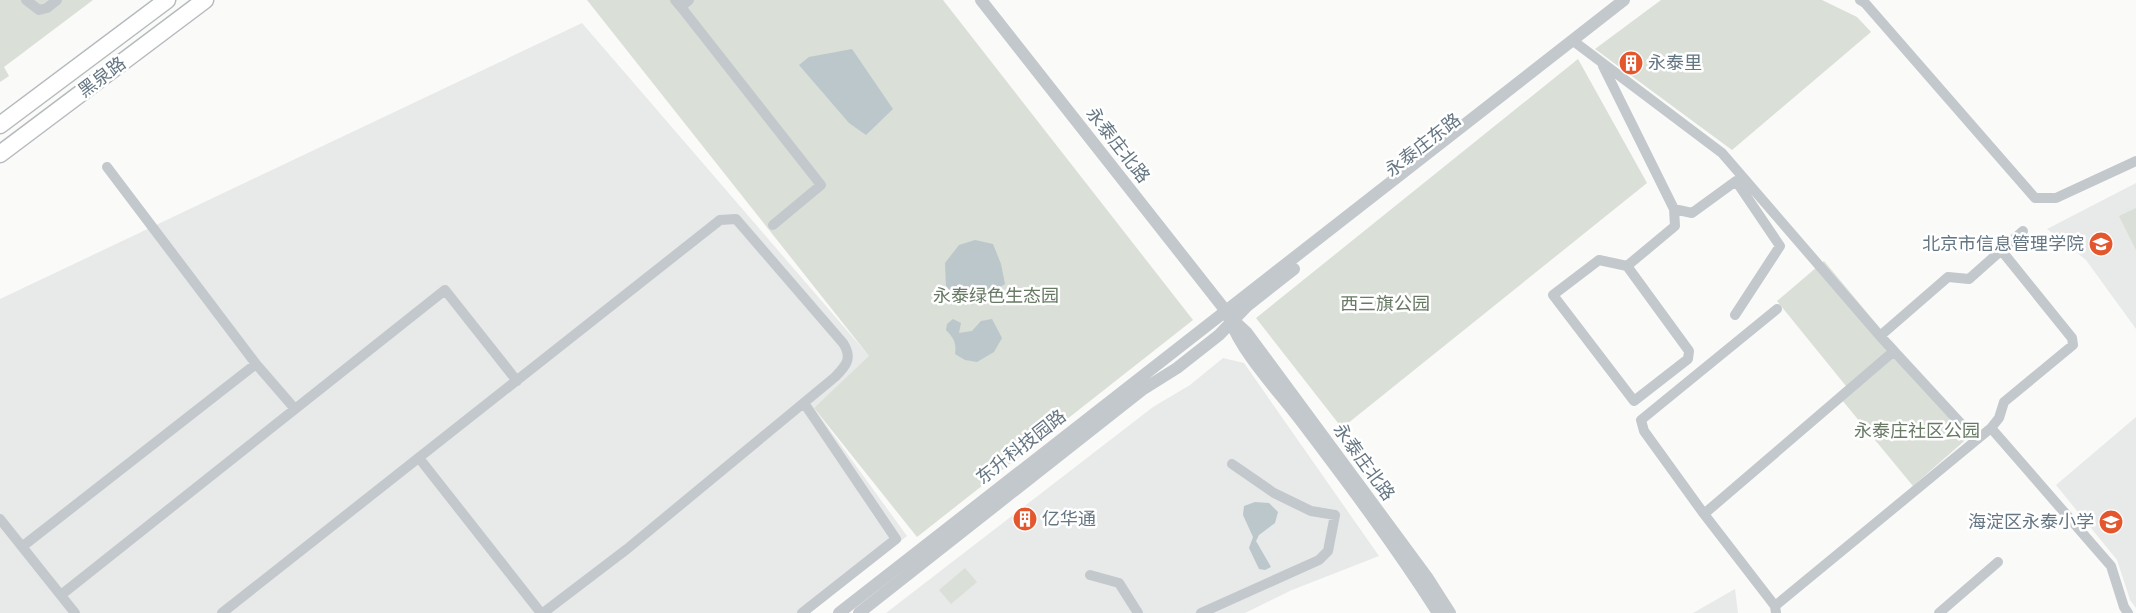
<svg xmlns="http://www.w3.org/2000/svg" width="2136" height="613" viewBox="0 0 2136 613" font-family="Figtree,'Noto Sans SC',sans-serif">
<rect width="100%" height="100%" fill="#fafaf8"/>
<path fill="#e8e9e9" d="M582,23l288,334 -56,51 93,128 -97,77h-810v-314z
M2136,183v146l-50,-69 -39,-31z
M1223,358l21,5 135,193 -87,34 -47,23h-359l267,-206 37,-22z
M2136,417v191l-6,-8 -13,-40 -61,-75z
M1735,589l3,24h-45z"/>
<path fill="#dadfd7" d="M0,0h93l-89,67 5,9 -9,6z
M587,0h356l250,320 -276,217 -103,-129 55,-52z
M1661,0h161l35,17 14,15 -139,118 -137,-101z
M1578,59l69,124 -305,245 -86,-110z
M2136,208v42l-17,-34z
M1824,261l146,175 -57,50 -76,-92 9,-8 -69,-85z
M965,568l12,14 -26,22 -12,-14z"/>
<path fill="#bbc7cb" d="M852,49l41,60 -27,26 -17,-12 -50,-58 10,-8z
M975,240l18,4 8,20 4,20 -26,16 -20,3 -13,-17 -1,-23 14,-18z
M953,319l8,4 -2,10 13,-2 9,-10 11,-2 10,19 -8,14 -17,10 -12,-2 -10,-6c2,-11 -2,-17 -9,-24l1,-6z
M1255,502l14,1 9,9 -3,11 -16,12 -3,6 15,26 -6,3 -6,-1 -10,-21 4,-11 -10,-22 1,-9z"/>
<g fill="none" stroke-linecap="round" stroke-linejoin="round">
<defs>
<path id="primary" d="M0,125l167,-125
M0,154l205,-154"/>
</defs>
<use href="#primary" stroke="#b5babe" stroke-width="19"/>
<path stroke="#c3c8cc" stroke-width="10" d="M26,0l13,10 8,-2 10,-8
M675,0l6,7 8,-7
M1860,0l5,3 170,195h21l80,-37
M681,7l140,178 -48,40
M1576,43l146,110 158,183 96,104
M1603,66l71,143 18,4 44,-32 44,65 -45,69
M107,167l149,197 39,45
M1627,266l-28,-6 -46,35 81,106 54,-42 1,-8 -62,-85 48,-40 -1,-17
M1991,428l120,138 13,41 4,6
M419,458l122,155
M1704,514l-60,-83 -3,-11 136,-111
M0,519l75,94
M23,546l233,-182
M1090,575l29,8 19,30
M61,595l384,-305 72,91
M1775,606l-71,-92 190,-163 -14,-15 68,-59 21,2 54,-48
M222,613l498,-393 16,-1 107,124c10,15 3,23 -8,34l-208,172 -84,64
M802,613l94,-74 -92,-136
M1201,613l118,-53 9,-9 7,-36 -24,-4 -37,-18 -42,-29
M1776,613l-1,-7 216,-178 8,-10 5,-16 69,-57 -1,-7 -71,-88
M1939,613l59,-51"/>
<path stroke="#c3c8cc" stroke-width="12" d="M981,0l252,320 14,13 180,244 23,36
M1229,318c15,38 47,70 72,103 47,62 95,126 137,192
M839,613l785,-613
M859,613l283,-223 35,-22 42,-33 28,-29 47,-37"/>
<use href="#primary" stroke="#fff" stroke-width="16"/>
</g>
<defs>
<symbol id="building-disc" viewBox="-11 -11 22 22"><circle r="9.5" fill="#e4572e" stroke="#fff"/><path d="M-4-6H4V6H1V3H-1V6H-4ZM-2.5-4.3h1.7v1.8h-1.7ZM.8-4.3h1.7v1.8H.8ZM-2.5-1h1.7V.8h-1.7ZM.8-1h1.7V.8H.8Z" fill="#fff"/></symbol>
<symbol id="school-disc" viewBox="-11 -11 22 22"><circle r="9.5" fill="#e4572e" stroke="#fff"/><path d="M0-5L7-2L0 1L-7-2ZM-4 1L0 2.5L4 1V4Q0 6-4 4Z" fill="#fff"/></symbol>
</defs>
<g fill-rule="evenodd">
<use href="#building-disc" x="1617" y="49" width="28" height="28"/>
<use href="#school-disc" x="2087" y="230" width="28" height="28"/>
<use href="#building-disc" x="1011" y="505" width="28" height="28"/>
<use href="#school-disc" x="2097" y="508" width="28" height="28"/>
</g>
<g text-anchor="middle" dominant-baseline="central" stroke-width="5" stroke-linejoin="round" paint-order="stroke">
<g font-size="18" fill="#657683" stroke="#fff" text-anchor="start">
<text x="1648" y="63">永泰里</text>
<text x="2084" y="244" text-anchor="end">北京市信息管理学院</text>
<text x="1042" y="519">亿华通</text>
<text x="2094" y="522" text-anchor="end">海淀区永泰小学</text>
</g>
<g font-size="18" fill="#657683" stroke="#fff">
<text transform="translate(102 77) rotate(-37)">黑泉路</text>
<text transform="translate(1118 145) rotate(52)">永泰庄北路</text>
<text transform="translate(1423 145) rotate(-38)">永泰庄东路</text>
<text transform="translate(1021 447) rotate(-38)">东升科技园路</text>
<text transform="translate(1364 462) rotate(54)">永泰庄北路</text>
</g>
<g font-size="18" fill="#687a64" stroke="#fff">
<text x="996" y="296">永泰绿色生态园</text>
<text x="1385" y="304">西三旗公园</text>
<text x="1917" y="431">永泰庄社区公园</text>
</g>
</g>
</svg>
